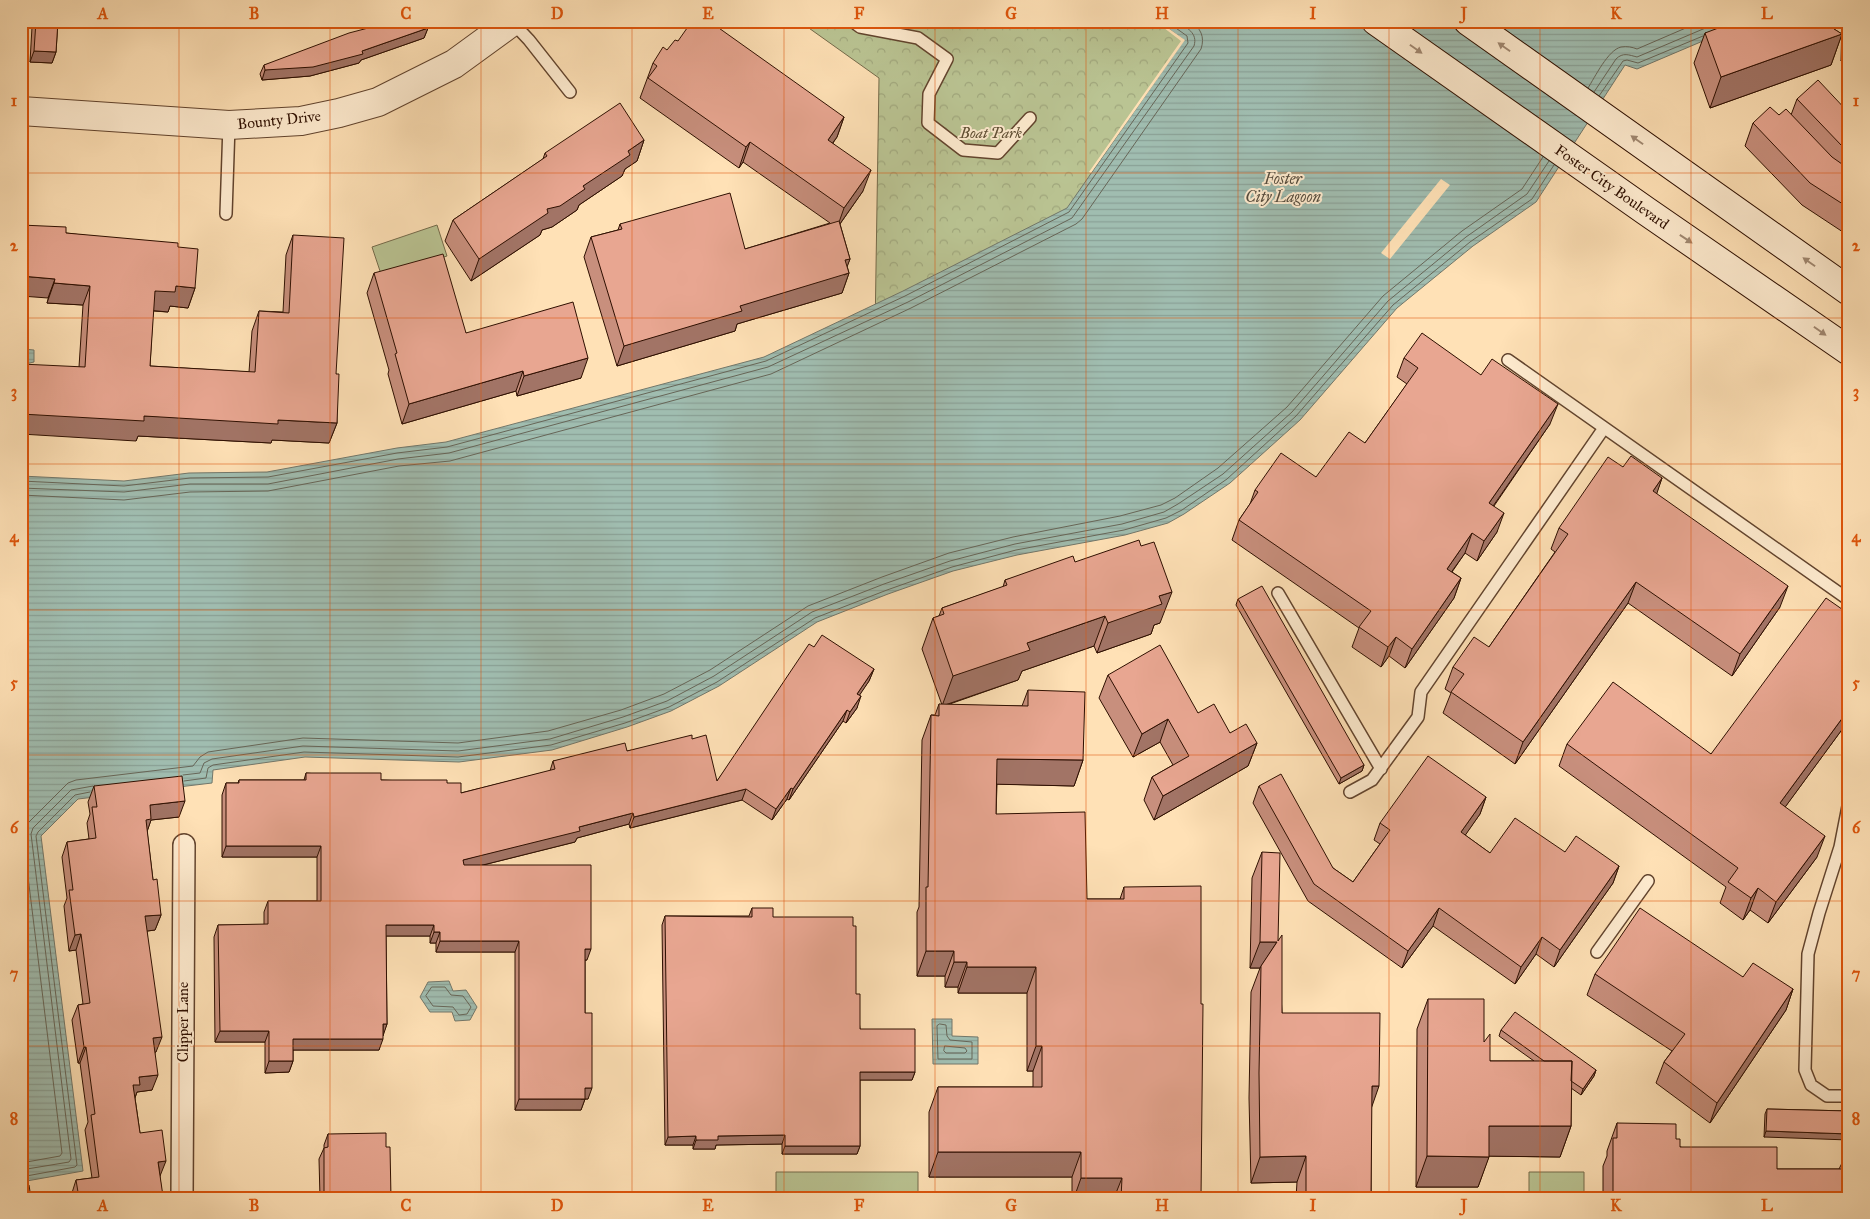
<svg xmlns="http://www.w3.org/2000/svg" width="1870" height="1219" viewBox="0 0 1870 1219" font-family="'IM FELL Great Primer',serif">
<defs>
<pattern id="forest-crowns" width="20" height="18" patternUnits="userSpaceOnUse" patternTransform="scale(1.25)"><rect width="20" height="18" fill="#bac493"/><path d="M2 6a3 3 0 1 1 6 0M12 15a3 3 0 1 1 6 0" fill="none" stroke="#a0a77d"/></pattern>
<pattern id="water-rules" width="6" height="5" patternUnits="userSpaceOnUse" patternTransform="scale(1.25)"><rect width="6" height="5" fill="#a0bdb0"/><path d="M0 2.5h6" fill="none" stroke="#8aa196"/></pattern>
</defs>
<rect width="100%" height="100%" fill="#ffe1b6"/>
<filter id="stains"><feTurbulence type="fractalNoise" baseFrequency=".004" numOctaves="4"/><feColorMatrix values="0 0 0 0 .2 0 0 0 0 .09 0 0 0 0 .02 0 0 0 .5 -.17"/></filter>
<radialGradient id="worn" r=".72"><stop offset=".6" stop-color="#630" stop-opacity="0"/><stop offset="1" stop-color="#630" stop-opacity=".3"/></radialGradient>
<path fill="url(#forest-crowns)" stroke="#746a4a" d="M799,21h430l-154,189 -200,122 4,-254z"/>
<path fill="#bac493" stroke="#746a4a" d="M437,225l10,31 -65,21 -10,-30z
M776,1172h142v26h-142z
M1529,1172h55v26h-55z"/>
<path fill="url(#water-rules)" stroke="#72776a" d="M1158,21h592l-113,48 -12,-4 -89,137 -63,44 -76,62 -97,112 -70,63 -46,31 -16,9 -43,12 -108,20 -64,16 -65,23 -71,28 -98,64 -48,25 -44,16 -75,23 -93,12 -154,-5 -92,13 -1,13 -134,16 -37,37 42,335 -62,11v-706l103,5 65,-8 78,-1 130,-24 49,-6 318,-85 139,-66 164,-83 117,-168z
M23,349l11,1v12l-13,3z
M449,981l4,10 13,-1 11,17 -7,13 -15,1 -3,-9h-22l-10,-15 8,-15z
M932,1019h20v17l26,1v27h-45z"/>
<path fill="#ffe1b6" d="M1155,21h3l27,19 -94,133 -2,-1 92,-131z
M1441,179l9,6 -60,74 -9,-6z"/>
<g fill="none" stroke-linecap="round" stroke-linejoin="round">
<path stroke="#676658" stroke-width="1" d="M1588,88c7,-11 20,-38 33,-41 6,-1 11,0 16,2l65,-28
M1594,92l22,-33c7,-7 13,-4 21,-2l85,-36
M1599,96l24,-35 4,-1 11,3 65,-27
M21,481l103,5 66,-8 78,-1 129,-24 50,-6 319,-86 139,-65 164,-84 119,-169 -1,-7 -21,-15
M21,488l103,4 66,-8h78l130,-25 51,-6 319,-86 140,-65 164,-84 122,-172c4,-13 -7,-18 -17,-25
M21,495l103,5 66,-8 78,-1 131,-25 51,-5 321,-87 140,-66 165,-84 6,-5 119,-170c4,-12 0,-21 -11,-28
M183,775l17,-2 4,-10 8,-4 91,-13 155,5 92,-12 73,-22 44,-16 47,-25 98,-64 72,-28 66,-23 65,-17 107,-20 42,-12 14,-8 45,-30 69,-62 96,-111 78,-64 61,-43 22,-33
M184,781l22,-3 2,-10 5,-3 91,-13 154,5 93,-12 74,-22 44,-16 48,-25 98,-64 72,-28 65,-23 64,-17 108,-20 42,-12 16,-8 45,-31 69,-63 97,-111 77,-63 62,-43 22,-34
M432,987h13l6,8 12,1 8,11 -4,7 -8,1 -6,-8 -20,-1 -7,-10z
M940,1024l6,1 1,11 3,4 22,2v17h-34l-1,-33z
M945,1046l20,2 2,3 -2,2h-19l-2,-2z
M21,1163l39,-7 2,-3 -39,-317 5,-13 40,-40 8,-3 117,-14 7,-9 8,-5 95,-14 155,5 90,-12 73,-21 43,-16 46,-24 98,-64 74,-29 67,-24 64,-16 107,-21 41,-11 14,-7 43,-30 69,-61 96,-111 79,-65 60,-42 21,-32
M21,1170l48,-8 2,-3 -40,-325 2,-6 38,-38 22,-4
M21,1177l54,-10 2,-2 -41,-329 2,-4 37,-37 15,-3"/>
<defs>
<path id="service" d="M852,21l8,6 58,11 29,21 -18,35 -1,29 35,27 35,3 32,-35
M512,22l17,18 41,52
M226,214l3,-89
M1508,360l341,240
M1278,593l103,176
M1350,792l22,-12 46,-63 3,-25 183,-264
M1849,801l-9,46 -21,66 -11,41 -3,116 6,15 16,11h22
M1597,952l51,-71"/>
<path id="minor" d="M182,1198l2,-353"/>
<path id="tertiary" d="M21,111l208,14 72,-4 38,-8 39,-11 76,-38 59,-43"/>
<path id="secondary" d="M1376,21l270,190 203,140
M1468,21l381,270"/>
</defs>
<use href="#service" stroke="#62442e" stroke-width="14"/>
<use href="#minor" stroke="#62442e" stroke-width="24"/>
<use href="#tertiary" stroke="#62442e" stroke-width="30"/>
<use href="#secondary" stroke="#2e0f00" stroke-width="30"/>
<use href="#service" stroke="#ffecd0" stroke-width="11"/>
<use href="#minor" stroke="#ffecd0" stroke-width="21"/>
<use href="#tertiary" stroke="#ffecd0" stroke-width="28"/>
<use href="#secondary" stroke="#ffecd0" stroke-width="28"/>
</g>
<path fill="#c88f7d" stroke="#2e0f00" d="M34,21h24l-2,31 -4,11 -22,-1 2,-35z
M1842,21h7v37l-8,3z
M428,28l-4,10 -63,22 -2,3 -49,13 -48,4 -2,-6 4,-9z
M1834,29l8,5 -11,31 -121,43 -16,-45 11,-30z
M678,41l166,76 -7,20 -4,6 30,48 -23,33 10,35 -3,7 2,7 -7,20 -105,31 -2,7 -118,35 -33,-109 7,-20 27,-7 2,-6 125,25 85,-26 -87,-61 -4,6 -99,-70 13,-35z
M1797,99l52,14v123l-47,-31 -57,-59 8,-23 26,-8h12z
M644,140l-7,21 -12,8 -3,7 -43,29 -2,5 -25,17 -10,3 -2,5 -69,46 -26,-40 8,-21 90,-61 2,-6z
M66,233l112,14 17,41 -7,20 -18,-2 -2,6 -15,-1 -3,55 99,6 3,-41 7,-20 24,1 3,-57 7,-20 43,139 1,49 -8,20 -57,-3 -1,3 -133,-7 -2,5 -57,-74 4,-62 -36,-2z
M374,273l92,60 115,45 -64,18 -1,-5 -114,33 -14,-50 1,-4 -22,-77z
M1404,358l146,66 -56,82 3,26 -20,29 -12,-8 -13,19 9,6 -7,20 -49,70 -16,-12 -8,11 -29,-20 7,-19 -127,-88 7,-20 11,-16 5,-14 61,-13 49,-34 42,-59 -10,-7z
M1623,467l39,11 -6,16 124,113 -48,69 -104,-73 -113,161 -72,-51 8,-20 -6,-4 8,-22 36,-20 66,-95 -4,-3 8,-21z
M1075,562l85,61 -6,2 -3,9 -54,19 -3,-7 -72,25 -4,9 -71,25 75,1 6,-16 55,70 -9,26 -77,-2 -1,30 91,85h33l4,-12 77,311h-129v-21h-143v-65l9,-25h95v-16h-6v-78h-69v-6h-13v-11h-28v-64l2,-5 3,-167 9,-25h4l4,-11 3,1 -20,-56 11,-31 6,-2 3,-8 61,-21 2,-7z
M1238,599l126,166 -2,6 -23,13 -103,-179z
M1849,614v106l-64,87 32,50 -49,66 -18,-13 -7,10 -23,-17 6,-16 -167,-121 8,-22 144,10z
M814,647l60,22 -5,12 -10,14 -2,13 -11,15 -3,-2 -54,79 -2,-1 -15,21 -30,-20 -112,28 -1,-4 -52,14 -2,4 -92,23 104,95h-2v53l3,86h-3l-4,11h-66v-158h-79v-9h-6v-7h-44l1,88 -4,10 -4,16h-86v11l-4,11 -24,1v-31h-50l-1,-105 4,-12h46v-13l4,-11h49v-44h-95v-62l4,-12h12l1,-3h65l2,-7 75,7 66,3 14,10 89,-22 3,-10 74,-10 65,-12 25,42z
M1108,675l90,38 32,20 27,10 -9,23 -94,54 -10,-20 8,-23 21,-12 -13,-23 -27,15 -34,-59z
M94,786l85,31 -28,3 -4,11 6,49 8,35 -6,15 -8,1 9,121h-1l-3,38 -15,2 -2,6 5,35 20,43 2,22h-91v-2l5,-16 16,-2 -7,-48 3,-8 -8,-59h-2l-6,-43 6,-15 5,-1 -7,-54 -7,1 -5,-45 3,-8 -5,-41 5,-15 22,-3 -2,-16 3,-9 -2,-12z
M1259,786l74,82 20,14 27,-38 -6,-4 6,-17 106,-26 -6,17 -15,21 25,18 75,-1 54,14 -6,17 -59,84 -18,-13 -21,30 -82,-58 -31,42 -94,-67 -55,-98z
M1262,852l16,89 4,72 89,94v91h-75l1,-16 -46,1 -2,-85 2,-106 9,-24h-10l2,-90z
M752,908l21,9 83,77 4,35 55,43 -3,8h-52v66l-3,8h-75v-10l-66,1 -1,4h-22v-4h-28l-3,-220 3,-9h84z
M1595,974l148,3 50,12 -7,21 -76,113 -54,-40 8,-21 8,-11 -85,-56z
M1428,999l56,43 6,19h44l-35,-25 2,-6 95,40 -2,6 -13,19 -10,-7v38l-11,31 -71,-1 -11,31h-62l1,-158z
M1767,1109l82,2 -85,26 1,-23z
M1617,1123l59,16 4,8 97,22h62l3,-6 7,35h-246v-32l4,-10v-5z
M328,1134l58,13 5,51h-71l-1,-39 5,-11v-3z"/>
<path fill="#a27466" stroke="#2e0f00" d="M428,28l-4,10 -63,22 -2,3 -49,13 -48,4 3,-10 97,-19z
M1842,34l-11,31 -121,43 11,-31z
M1849,39v19l-8,3z
M34,51l22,1 -4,11 -22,-1z
M844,117l-7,20 -17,23 8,-20z
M644,140l-7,21 -12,8 -3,7 -43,29 -2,5 -25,17 -10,3 -2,5 -69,46 8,-22 68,-50 36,-23 45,-35z
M750,142l-7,20 -4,6 7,-21z
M871,170l-8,21 -26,37 7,-20z
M850,259l-6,16 5,-2 -7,20 -105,31 -2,7 -118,35 7,-20 116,-40 105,-46z
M21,276l34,3 -7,19 -27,-2z
M54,283l36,3 -7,19 -36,-2z
M176,286l19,2 -7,20 -18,-2 -2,6 -21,-2 8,-19z
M588,358l-7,20 -64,18 7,-20z
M523,371l-7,20 -114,33 7,-20z
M1558,404l-8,20 -68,98 7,-19z
M21,414l123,2 134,4 59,3 -8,20 -57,-3 -1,3 -133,-7 -2,5 -115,-7z
M1662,478l-7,21 -2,-8z
M1504,513l-7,19 -20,29 7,-20z
M1472,533l-7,20 -25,35 7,-19z
M1461,578l-7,20 -49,70 7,-19z
M1636,582l-8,21 -113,161 8,-22z
M1788,586l-8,21 -48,69 8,-22z
M1172,592l-12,31 -6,2 -3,9 -54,19 11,-30 51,-27z
M1105,616l-11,30 -72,25 -4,9 -76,26 11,-30 74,-33z
M1396,637l-7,19 -8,11 7,-20z
M874,669l-5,12 -16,24 4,-11z
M861,696l-4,12 -11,15 4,-11z
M1849,709v11l-77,105 8,-22z
M847,710l-4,11 -54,79 4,-11z
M1168,719l-8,23 -27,15 9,-23z
M1257,743l-9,23 -94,54 9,-24z
M997,759l86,1 -9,26 -86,-2z
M1364,765l-2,6 -23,13 2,-6z
M791,788l-4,11 -15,21 4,-11z
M746,789l-4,11 -112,28 4,-11z
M1486,797l-6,17 -25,36 6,-18z
M185,801l-6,16 -28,3 -5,15 -6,1 10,-31z
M633,813l-4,11 -52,14 -2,4 -116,29 4,-11 116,-33z
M1825,836l-8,21 -49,66 8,-21z
M226,846h95l-4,11h-95z
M1619,866l-6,17 -59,84 6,-17z
M1758,888l-8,22 -7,10 8,-22z
M1439,908l-6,18 -31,42 6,-17z
M161,915l-6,15 -15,2 5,-16z
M386,925h48l-4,11h-48z
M434,932h6l-4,11h-6z
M81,934l-5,16 -7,1 6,-16z
M1542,937l-6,17 -21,30 6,-17z
M440,941h79l-4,11h-79z
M1260,942h17l-17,26h-10z
M585,949h6l-4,11h-6z
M926,951h28l-9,25h-28z
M954,962h13l-9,25h-13z
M967,967h69l-9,26h-69z
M1793,989l-7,21 -76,113 7,-20z
M383,1024h4l-4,12z
M220,1031h49l-4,11h-50z
M162,1037l-6,15 -9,2 6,-16z
M293,1039h90l-4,11h-90z
M1036,1046h6l-9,25h-6z
M84,1047h2l-6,16h-2z
M269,1061h24l-4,11 -24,1z
M1596,1070l-2,6 -13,19 2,-6z
M860,1072h55l-3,8h-55z
M158,1075l-6,15 -15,2 -3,8 -1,-15 6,-8z
M1372,1086h7l-9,26z
M585,1088h7l-4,11h-7z
M519,1099h66l-4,11h-66z
M1489,1126h82l-11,31 -82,-1z
M1766,1131l83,3v6l-85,-3z
M785,1135l-3,9 -66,1 -1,4h-22l3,-9 22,-4z
M696,1136l-3,9h-28l3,-8z
M785,1146h75l-3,8h-75z
M938,1152h143l-9,25h-143z
M1306,1156l-9,26 -46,1 9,-26z
M1427,1156l62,1 -11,30h-62z
M166,1161l-6,15 -2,-14z
M1081,1178h41l-8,20h-40z"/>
<path fill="#e8a691" stroke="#2e0f00" d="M36,21h22l-2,31 -22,-1z
M395,21h30l3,7 -66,23 1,3 -50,13 -48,3 -1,-5 85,-32z
M692,21h17l135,96 -16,23 43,30 -27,38 -94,-66 -4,5 -98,-69 9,-12 -4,-3 10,-16 4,3 8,-10 3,1z
M1737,21h94l3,8 8,5 -121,43 -16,-44z
M1818,80l31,33v38l-7,-5 -45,-47z
M620,103l24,37 -16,11 2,4 -47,31 2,3 -25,17 -13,3 1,4 -69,46 -26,-39 94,-64 -2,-3z
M1770,107l9,8 7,-6 46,48 17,12v39l-39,-25 -57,-60z
M730,193l15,56 94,-28 11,38 -5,1 4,13 -109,33 2,5 -118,35 -33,-109 31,-8 -2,-5z
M21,225l45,2v6l112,10v4l20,2 -3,39 -19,-2 -1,6 -20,-1 -5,75 105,6 4,-61 30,2 4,-78 51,3 -8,136h3l-2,49 -59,-3v4l-134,-8v5l-123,-7v-50l64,3 5,-81 -36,-3 1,-4 -34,-3z
M443,254l23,79 107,-31 15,56 -64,18 -1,-5 -114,33 -14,-50 2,-1 -23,-80z
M1422,333l59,42 11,-16 66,45 -69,99 15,10 -20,28 -12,-8 -25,36 14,9 -49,71 -16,-12 -8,10 -29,-20 12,-16 -132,-91 19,-28 -3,-2 26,-37 35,24 33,-45 16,11 53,-75 -14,-10z
M1631,456l31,22 -9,13 135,95 -48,68 -104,-72 -113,160 -72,-50 13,-18 -11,-7 21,-30 15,10 79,-113 -9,-6 49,-71 15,10z
M1139,540l2,6 13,-4 18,50 -13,4 3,8 -54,19 -3,-7 -78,27 3,7 -77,26 -20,-58 11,-4 -2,-6 65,-23 -2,-5 68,-24 2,6z
M1262,586l102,179 -23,13 -103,-179z
M1826,598l23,16v95l-69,94 45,33 -49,66 -18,-14 -7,10 -23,-16 10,-14 -171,-124 46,-62 98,72z
M822,635l52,34 -17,25 4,2 -11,16 -3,-2 -54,79 -2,-1 -15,21 -30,-20 -112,28 -1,-4 -54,14 1,4 -117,29 1,5h127v84h-6v64h7v75h-7v11h-66v-158h-79v-9h-6v-7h-48l1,99h-4v15h-90v22h-24v-30h-49l-2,-106 50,-1v-23h53v-55h-95v-63h13v-3h67v-7h75v7h66v3h14v10l94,-24 -2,-8 72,-18 2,8 65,-16v4l14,-4 11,46 92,-137 5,3z
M1160,645l38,68 16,-9 16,29 16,-9 11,19 -94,53 -11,-19 37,-21 -21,-37 -26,15 -34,-59z
M1028,690l57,2 -2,68 -86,-1 -1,55 89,-2 2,87h37v-12l77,-1v118h2l-2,194h-80l1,-20h-41v-26h-143v-65h104v-41h-6v-79h-69v-5h-13v-11h-28v-64h2l3,-172 8,1v-12l89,2z
M1428,756l58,41 -25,35 29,21 25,-35 50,34 11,-16 43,30 -59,84 -18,-13 -21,30 -82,-59 -31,43 -94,-67 -55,-98 22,-12 52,94 20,14 37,-52 -10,-7z
M182,776l3,25 -35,4 1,14 -5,1 7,60 4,-1 4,36 -16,1 17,121 -9,1 5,37 -19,2 1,8h-7l7,48 22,-3 4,31 -8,1 5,34 -12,2h-72l-3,-18 23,-3 -8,-62 4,-1 -9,-67h-2l-6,-42 12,-2 -9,-69 -6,1 -6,-45h4l-6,-48 29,-4 -4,-31h5l-3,-21z
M1262,852l18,1 -2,88 4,-6v78h98l-1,73h-7l-1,112h-65v-42l-46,1 -1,-84 2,-107 16,-24h-17z
M752,908h21v9h80v9h3v68h4v35h55v43h-55v74h-75v-11l-67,1v4h-22v-4l-28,1 -3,-221 87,1z
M1640,908l103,69 10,-14 40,26 -76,114 -53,-41 21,-28 -90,-60z
M1428,999h56v43l6,-8v27h82l-1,65h-82v31l-62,-1z
M1515,1012l81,58 -13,19 -12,-8 1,-20h-28l-43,-31z
M1767,1109l82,2v23l-83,-3z
M1617,1123l59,1v15h4v8h97v22h65v-6h7v35h-236v-60h4z
M386,1133v14h4l1,51h-67v-50l4,-1v-13z
M29,1185l2,13h-10v-12z"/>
<defs><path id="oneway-solid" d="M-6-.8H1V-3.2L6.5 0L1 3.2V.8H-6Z" transform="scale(1.25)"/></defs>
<g fill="#a18972">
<use href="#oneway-solid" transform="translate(1504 47) rotate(-145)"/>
<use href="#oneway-solid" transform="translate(1416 49) rotate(35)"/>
<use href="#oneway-solid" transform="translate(1637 140) rotate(-145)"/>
<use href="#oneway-solid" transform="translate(1686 239) rotate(34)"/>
<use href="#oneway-solid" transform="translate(1809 262) rotate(-145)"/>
<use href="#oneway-solid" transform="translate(1820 331) rotate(35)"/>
</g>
<path fill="none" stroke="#df550b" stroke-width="1" stroke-opacity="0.55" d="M179,21v1177M330,21v1177M481,21v1177M632,21v1177M784,21v1177M935,21v1177M1086,21v1177M1238,21v1177M1389,21v1177M1540,21v1177M1691,21v1177M21,173h1828M21,318h1828M21,464h1828M21,610h1828M21,755h1828M21,901h1828M21,1046h1828"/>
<g text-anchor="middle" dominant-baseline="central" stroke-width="4" stroke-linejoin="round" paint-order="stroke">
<g font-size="15" fill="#2e0f00" stroke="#ffecd0">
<text transform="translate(279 120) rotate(-6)">Bounty Drive</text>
<text transform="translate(1612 187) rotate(35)">Foster City Boulevard</text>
<text transform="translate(183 1022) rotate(-90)">Clipper Lane</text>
</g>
<g font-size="15" font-style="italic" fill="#5f4e33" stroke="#ffecd0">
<text x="991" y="133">Boat Park</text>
</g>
<g font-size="16" font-style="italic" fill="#564c3e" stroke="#ffecd0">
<text x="1283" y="178">Foster<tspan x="1283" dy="18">City Lagoon</tspan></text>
</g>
</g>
<rect width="1870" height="1219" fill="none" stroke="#ffe1b6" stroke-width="55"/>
<rect x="28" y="28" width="1814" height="1164" fill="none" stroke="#df550b" stroke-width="2"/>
<g font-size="16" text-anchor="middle" font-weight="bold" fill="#df550b">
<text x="103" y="19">A</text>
<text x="254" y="19">B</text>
<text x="406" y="19">C</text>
<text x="557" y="19">D</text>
<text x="708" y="19">E</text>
<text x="859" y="19">F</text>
<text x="1011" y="19">G</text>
<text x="1162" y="19">H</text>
<text x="1313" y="19">I</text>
<text x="1464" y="19">J</text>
<text x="1616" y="19">K</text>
<text x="1767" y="19">L</text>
<text x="14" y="106">1</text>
<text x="1856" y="106">1</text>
<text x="14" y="251">2</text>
<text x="1856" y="251">2</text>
<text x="14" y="397">3</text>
<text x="1856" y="397">3</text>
<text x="14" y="542">4</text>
<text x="1856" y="542">4</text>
<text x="14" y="688">5</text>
<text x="1856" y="688">5</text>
<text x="14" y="833">6</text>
<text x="1856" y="833">6</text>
<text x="14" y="979">7</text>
<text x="1856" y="979">7</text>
<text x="14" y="1124">8</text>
<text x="1856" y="1124">8</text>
<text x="103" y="1211">A</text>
<text x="254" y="1211">B</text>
<text x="406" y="1211">C</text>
<text x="557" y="1211">D</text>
<text x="708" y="1211">E</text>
<text x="859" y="1211">F</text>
<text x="1011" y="1211">G</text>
<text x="1162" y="1211">H</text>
<text x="1313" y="1211">I</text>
<text x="1464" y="1211">J</text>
<text x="1616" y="1211">K</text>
<text x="1767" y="1211">L</text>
</g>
<rect width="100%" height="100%" filter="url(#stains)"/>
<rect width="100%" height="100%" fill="url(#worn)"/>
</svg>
